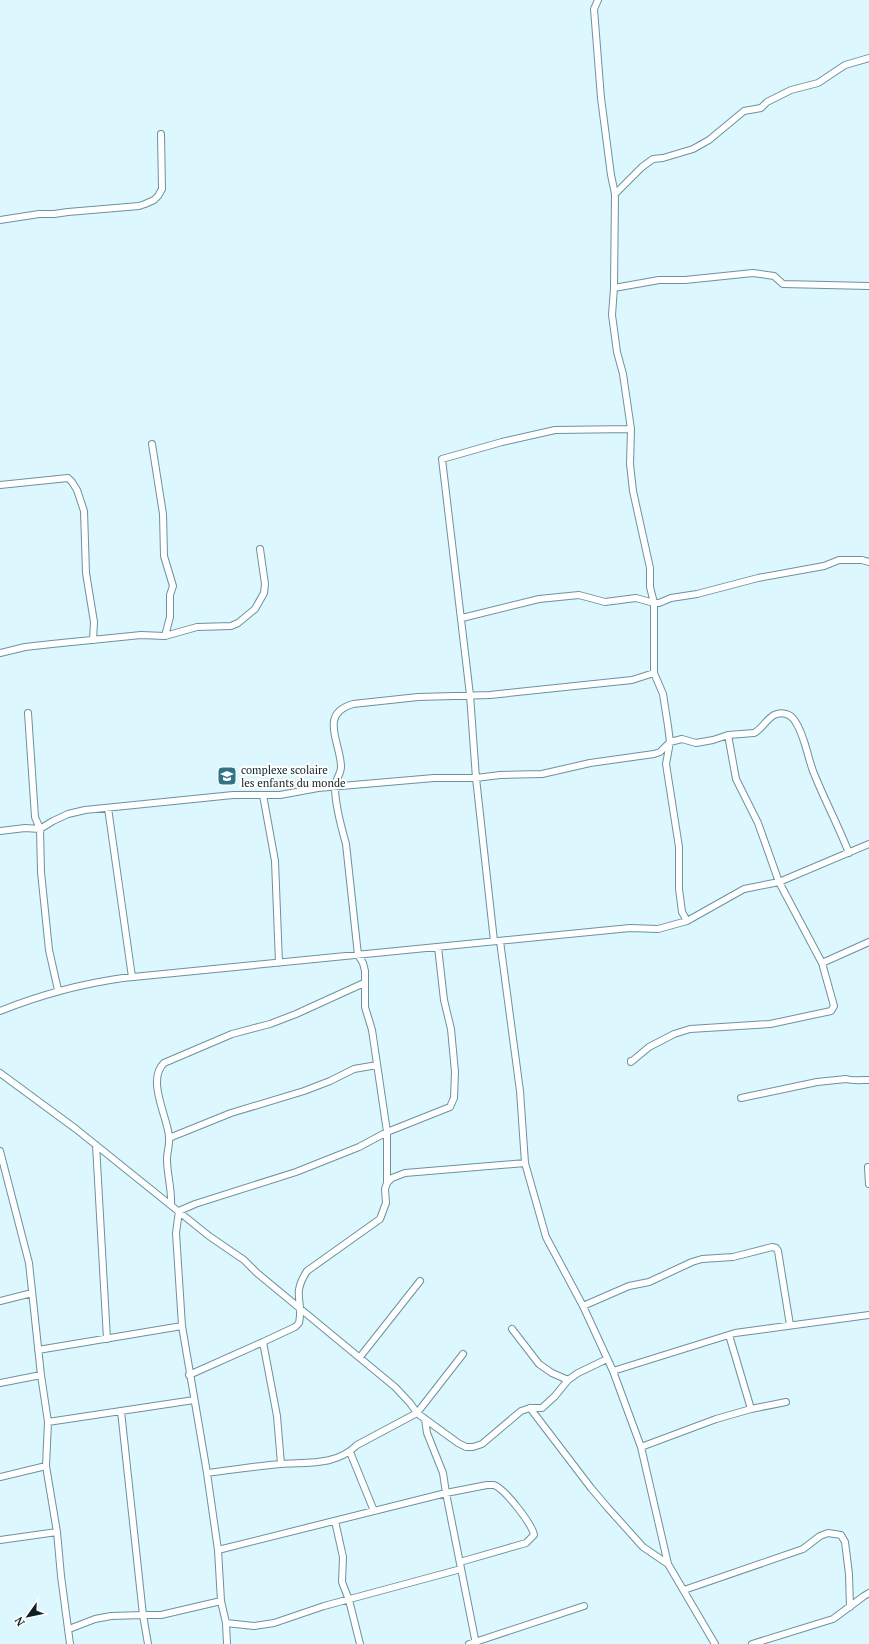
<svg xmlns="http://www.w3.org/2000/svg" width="869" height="1644" viewBox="0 0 869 1644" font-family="'PT Serif',serif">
<rect width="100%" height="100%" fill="#ddf7fe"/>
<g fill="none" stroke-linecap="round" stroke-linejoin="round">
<defs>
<path id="street" d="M598,0l-4,9 7,89 10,77 4,19 -1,94 -2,27 5,37 6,22 8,55 -1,35 3,27 17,77v19l4,16h5l12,-5 26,-4 61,-16 66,-12 15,-6h23l7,2
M615,194l27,-27 11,-8 10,-1 30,-9 16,-9 35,-29 17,-3 6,-6 24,-12 27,-7 27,-18 24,-7
M0,220l39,-6h15l14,-2 71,-6 6,-2 9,-4 4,-4 4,-7 -1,-55
M614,288l45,-8h26l68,-7 21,3 9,8 86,2
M152,444l11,70 1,42 9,30 -3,9v22l-5,19
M0,485l68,-7 4,4 5,8 7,21 2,62 8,49 -1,18
M462,618l77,-19 40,-4 26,7 31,-4 18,5v70l9,21 5,32 2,16 -4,22 13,83v42l3,23 5,9
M0,653l25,-6 27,-3 89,-9 24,1 32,-9 34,-1 7,-3 17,-14 9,-16 1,-9 -5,-35
M28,713l7,104 5,12 1,43 8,78 9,40
M263,795l12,66 4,102
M108,808l24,169
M0,831l25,-3 15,1 13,-8 15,-7 17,-4 148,-15h47l38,-7 116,-10h42l24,-3 42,-1 48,-11 64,-9 6,-2 10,-10 12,-3 14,4 17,-3 15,-5 26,-2c11,-5 16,-24 32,-19 4,1 7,4 9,7 10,15 12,34 18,50 11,28 25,54 36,82
M494,941l-18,-163 -6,-83 -28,-236 60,-17 53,-12 76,-1
M500,941l20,150 5,72 21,74 37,69 30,65 28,76 27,117 47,80
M822,963l47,-21
M0,1011c40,-16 80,-27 123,-33l507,-50 28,1 29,-8 57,-32 35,-7 90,-38
M631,1061v1l18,-15 25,-13 16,-5 80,-5 61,-13 3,-5 -12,-43 -43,-81 -21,-59 -22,-44 -8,-44
M0,1073l76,56 133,107 35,24 13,13 138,114 15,16 7,10 8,6 33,24 8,4h7l9,-3 39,-33 9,-3h12l13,-12 13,-16 10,-7 29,-14
M741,1098l76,-16 29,-3c6,2 16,1 23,1
M169,1138l62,-25 73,-22 26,-10 24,-12 23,-4
M96,1145l11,194
M0,1151l29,112 12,112 7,47 -2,44 11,66 4,44 9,68
M868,1167l1,17
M387,1183v-51l-15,-102 -7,-23v-36l-2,-8 -5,-8 -12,-111c-4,-14 -11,-42 -11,-57 0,-7 6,-13 6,-20 0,-24 -23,-53 12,-63l65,-7 72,-2 142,-15 22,-7
M171,1205c1,-16 -4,-30 -4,-46 0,-7 3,-15 2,-22 -1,-19 -23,-57 -5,-74l68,-29 38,-10 26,-10 68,-31
M0,1301l32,-8
M583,1306l46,-20 20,-4 43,-20 10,-3 31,-2 39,-10 4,1 2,3 12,74
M512,1329l27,35 13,9 16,7
M729,1335l22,74
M38,1350l144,-24
M360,1357l60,-76
M613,1371l122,-38 134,-18
M189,1375l74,-33
M0,1383l41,-8
M530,1408l61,80 17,20 35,39 25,17
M425,1419l2,14 16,40 3,20 30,151
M48,1422l146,-22
M641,1447l75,-28 35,-10 35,-7
M350,1452l24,59
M281,1464l-4,-48 -14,-74 32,-15 4,-4c5,-24 -8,-27 8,-52l73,-52 6,-16 -1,-14 2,-6 5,-5 13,-5 120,-10
M207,1473c25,-3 49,-7 74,-9 27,-2 55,2 76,-19l60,-32 46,-59
M0,1477l46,-11
M335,1521l8,36 -1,25 7,18 11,44
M0,1540l57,-8
M218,1550l228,-57 41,-8c3,0 5,0 7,0 11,4 38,39 40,50l-8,8 -66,19
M684,1590l119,-41 17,-13 8,-3 13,2 4,7 4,32 1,33
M226,1623l28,3 20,-3 50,-17 137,-37
M69,1629l26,-10 16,-3 32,-1 -22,-204
M148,1644l-5,-29h18l60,-14
M227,1644l-1,-21 -5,-22 -3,-51 -11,-77 -25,-147 -6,-93 3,-22 16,-7 101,-32 63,-25 28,-15 63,-25 4,-9 1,-26 -4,-43 -7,-29 -6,-53
M469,1644l115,-38
M752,1644l81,-25 31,-23 5,-3"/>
</defs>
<use href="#street" stroke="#6a939e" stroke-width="8"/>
<use href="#street" stroke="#fff" stroke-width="6"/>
</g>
<defs>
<symbol id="school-square" viewBox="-11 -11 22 22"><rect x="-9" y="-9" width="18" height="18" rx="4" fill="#307384" stroke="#fff"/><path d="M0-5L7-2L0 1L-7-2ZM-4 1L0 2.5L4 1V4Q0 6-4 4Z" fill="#fff"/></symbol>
</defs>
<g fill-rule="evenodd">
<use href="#school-square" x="216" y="765" width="22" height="22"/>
</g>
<g text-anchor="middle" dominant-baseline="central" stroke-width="4" stroke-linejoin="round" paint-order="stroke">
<g font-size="11" fill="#102125" stroke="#fff" text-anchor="start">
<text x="241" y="770">complexe scolaire<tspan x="241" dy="13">les enfants du monde</tspan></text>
</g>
</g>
<g transform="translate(28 1616) rotate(237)" stroke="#ffffff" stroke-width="3" paint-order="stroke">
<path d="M0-3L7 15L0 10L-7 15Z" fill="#102125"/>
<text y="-6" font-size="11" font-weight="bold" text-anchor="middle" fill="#102125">N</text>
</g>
</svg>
